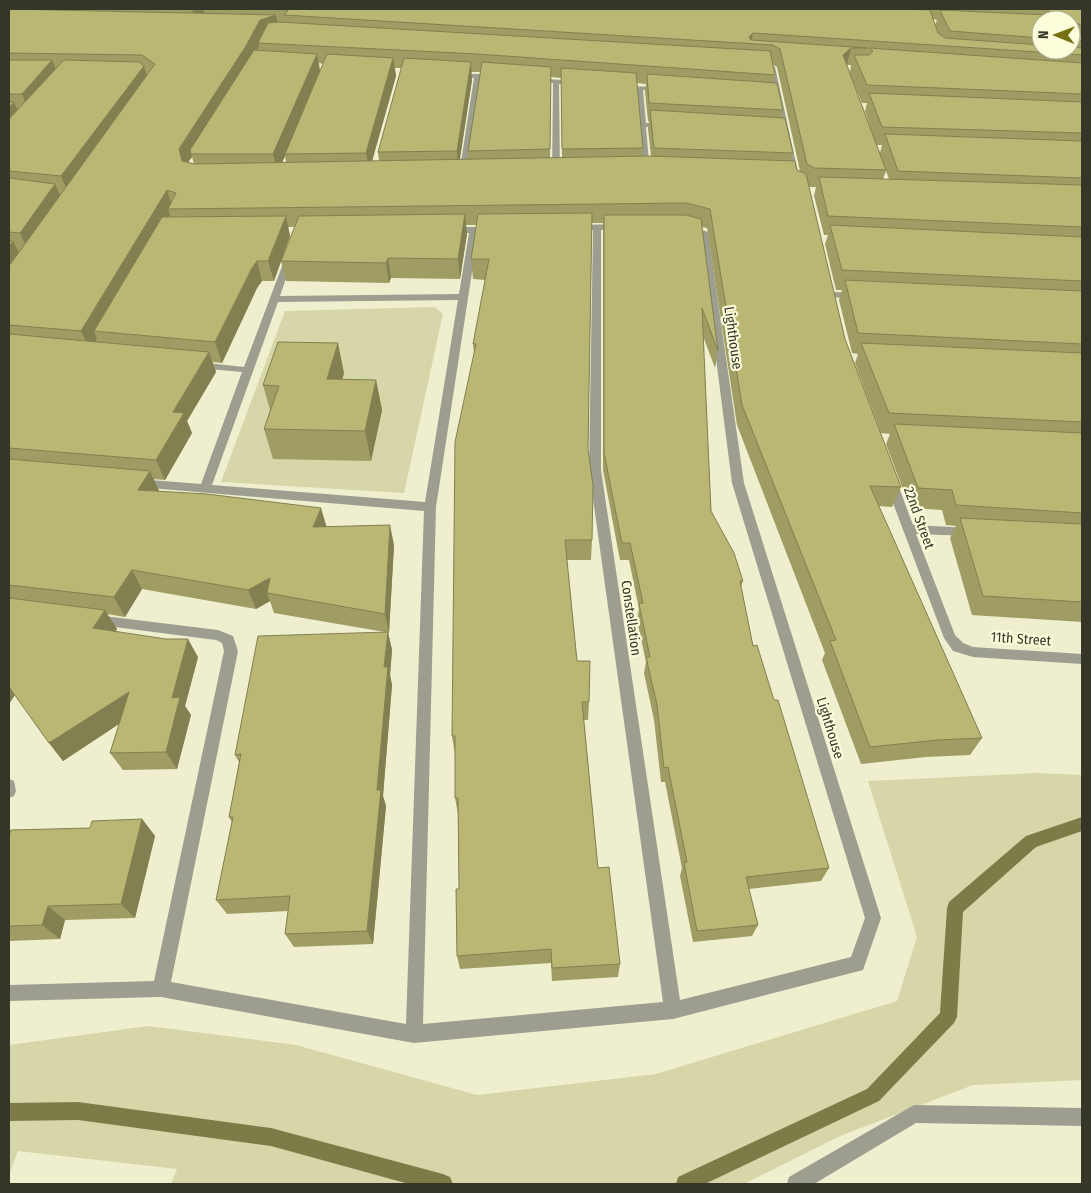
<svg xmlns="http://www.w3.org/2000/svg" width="1091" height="1193" viewBox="0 0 1091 1193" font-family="'Fira Sans Condensed',sans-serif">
<rect width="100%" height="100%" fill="#efefcf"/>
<path fill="#d7d6a8" d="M434,307l9,7 -39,179 -183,-11 64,-171z
M1038,773l44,2v305l-109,5 -133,51 -96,48h-573l6,-15 -159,-18 -9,24v-130l139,-19 148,19 181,50 179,-21 241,-73 20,-64 -49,-156z"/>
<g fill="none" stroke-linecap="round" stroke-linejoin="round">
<path fill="#7d7c49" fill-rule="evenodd" d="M1082,817v14l-46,16 -73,65 -6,105 -3,6 -75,78 -174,83h-29l2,-7 189,-88 73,-76 7,-105 2,-6 77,-66z
M78,1102l193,26 172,46 7,3 3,7h-44l-138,-38 -193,-26 -69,1v-18z"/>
<path fill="#9e9e90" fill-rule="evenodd" d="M769,63l6,4 24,110 -4,2 -4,-2 -22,-109 -3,-3z
M454,73l43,2 3,2 -3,2 -16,-1 -14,97 -4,2 -4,-2 15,-97 -22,-2 -1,-1z
M534,78l42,3 3,2 -3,2 -17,-1 1,89 -4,2 -4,-2 1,-90 -21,-2v-2z
M619,86l42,1 3,2 -3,2 -18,-1 3,33 19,1 4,2 -4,2 -19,-1 4,46 -7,-2 -7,-81 -18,-3z
M621,224l4,3 -1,2 -23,1v240l79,530 171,-43 14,-39 -133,-435 -32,-249 -15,-4v-4l3,-1 20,7 36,251 137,435 -18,52 -190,49 -259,24 -253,-46 -152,4v-16l145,-4 70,-330 -2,-8 -6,-3 -125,-16 -1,-4 1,-4 5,-1 122,15 15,6 5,15 -67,331 235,42 18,-513 -286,-24 -6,-4 6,-4 63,5 41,-112 -44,-4 -5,-3 5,-3 46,5 43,-114 7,2 -14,41 179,-2 10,-61h-18l-4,-3 4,-3h42l4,3 -1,2 -18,1 -42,274 -13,517 240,-22 -74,-532 4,-240 -17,1 -4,-3 4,-3zM458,300l-33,202 -213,-17 66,-183z
M832,292l25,1 5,3 -5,3 -28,-2 -2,-2z
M891,478l6,4 16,43 57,3 6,4 -6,4 -54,-2 39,101 8,8 10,4 109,7v10l-109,-7 -20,-6 -9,-13 -59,-156z
M9,779l5,2 2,10 -2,5 -5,2z
M914,1105l168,3v18l-166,-3 -102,61h-27l2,-7z"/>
</g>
<path fill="#9f9d63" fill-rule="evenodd" d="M9,9h1073v613l-110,-7 -22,-77 6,-12 -10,-1 -4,-15 -32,-2 -24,-64 4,-10 -9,-1 -26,-70 3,-9 -6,-1 -13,-53 3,-10h-6l-11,-46 3,-9h-4l-10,-39 2,-9h-7l36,152 56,148 -9,20 -13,-1 103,232 -12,17 -44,2 -65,7 -39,-104 3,-7 -88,-228 -30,-197 -5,-1 16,124 -3,17 -12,-32 8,175 32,70 -2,6 12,59 21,54 55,168 -8,13 -72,8 9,36 -6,11 -59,6 -13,-66 2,-8 -17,-86h-4l-7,-62 -10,-47 2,-11 -9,-42 2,-11 -10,-49h-9l-17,-90v-247h-11l-4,226 4,91 -1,20h-24l10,101 12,41 -1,18h-4l14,148 22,96 -2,13 -66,4 -1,-18 -91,6 -3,-13 2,-67 -1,-75 -3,-16v-44l-3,-18 22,-383 -1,-9 12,-64 -12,-1 -2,-20 6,-34h-11l1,9 -7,45 -69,-1 -2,5 -103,-2 -5,-20 14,-34h-7l2,9 -16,45h-12l-5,7 -35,75 -10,-1 4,10 -29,49 5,12 -27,47 -12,-1 6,12 167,36 68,18 -5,88h-1l4,17 -2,25 2,10 -9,111 3,10 -13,138 -79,3 -9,-13 3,-23 -61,3 -11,-14 16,-78 -3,-5 10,-55 -4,-7 150,-123 -111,-19 -4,-12 -14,8 -114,-20 -17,28 -18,-3 10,15 -2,2 83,26 -13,49 6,9 -14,54 -54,1 -13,-17 9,-29 -56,37 -14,-18 -34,-48 -6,9zM933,19l4,1 -2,5zM1041,20h30v30h-30zM319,63l4,1 -3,7zM772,64l5,3 23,104 -3,-1 -6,-9 2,-8 -11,-35 1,-8 -9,-28 1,-7zM847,65h4l-1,7zM395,68h7l-24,84 1,9h-7l24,-85zM471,72h9l-12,79v8h-8l12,-79zM551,77l10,1 1,80h-12zM853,81l9,22h5l-2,8 8,24zM637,83l9,1 -1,8 3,29h1l-1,8 3,27h-9l1,-8zM877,145h5l-2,8zM285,156l1,6h-4zM192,157l2,7 -6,-2zM886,171l3,8h-6z
M344,373l-2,6 34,1 6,30 -11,51 -98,-2 -9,-30 6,-19 -7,-25z
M142,819l13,17 -20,82 -70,2 -5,19 -51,2v-105l81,-8z"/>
<path fill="#828050" d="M192,9h11l1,4 -9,9z
M276,15l4,17 -22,11 1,3 -9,17 -59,91 1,3 -8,11 4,12 -9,-31 81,-129z
M753,33l-2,11 -2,-7z
M851,48l-4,17 -4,-10z
M317,54l3,18 -35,82v2l-7,17 -5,-19z
M393,58l3,18 -27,96 -3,-19z
M52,60l7,18 -30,34 -7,-18z
M471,62l1,18 -14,90 -1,-19z
M144,66l5,17 -80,112 -8,-19z
M14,102l8,18 -13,15v-27z
M55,184l9,19 -35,49 -9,-19z
M167,190l6,19h-5l2,6 -69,117 -7,-1 3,8 -7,12 -9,-20z
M465,214l2,20 -7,45 -2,-20z
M286,216l4,20 -16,45 -6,-20z
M13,241l10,20 -14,20v-34z
M388,258l3,20 -2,5 -3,-20z
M257,261l5,20 -5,7 -35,75 -7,-21 37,-74z
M338,343l6,30 -10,36 -7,-30z
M209,352l7,20 -29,49 5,12 -27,47 -9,-20 17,-48z
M376,380l6,30 -11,51 -6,-30z
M150,471l9,20 -21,-1z
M321,508l6,20 -14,-1z
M390,525l4,20 -5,88 -4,-19z
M132,570l10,19 -17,28 -11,-20z
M270,578l-3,15 3,8 -14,8 -8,-19z
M105,610l12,19 -11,18 -13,-19z
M388,632l4,18 -2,25 2,10 -9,111 3,10 -13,138 -6,-13 10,-141 7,-123z
M188,639l10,18 -13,49 6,9 -14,54 -11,-17 6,-54z
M9,685l7,8 -7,11z
M129,692l11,18 -77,51 -14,-18z
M142,819l13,17 -20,82 -14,-14z
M48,906l17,14 -5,19 -18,-14z"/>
<path fill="#b9b773" stroke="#828050" d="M9,9l267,6 -16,5 -14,26 -67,103 3,12 13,3 454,-8 146,5 2,9 9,4 39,165 56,148 -31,-1 112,252 -44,2 -68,7 -40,-106 6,-1 -94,-235 -32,-196 -24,-6 -518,6 8,-16 -9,-3 -86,141 -72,-6v-59l146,-202 -13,-9 -133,-2z
M284,9h613l33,1 8,23 7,5 96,7v5h30v-3l11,1v7l-329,-22 -4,4 2,3 116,8h-16l-8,7 43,115 -72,-2 -7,-4 -27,-115 -7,-4 -489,-30 4,-4z
M1048,9h34v17l-3,-2h-3v6l6,4v7l-11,-1v-20h-30v18l-91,-7 -10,-21 109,5z
M279,22l491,29 5,24 -298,-21 -219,-11 10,-20z
M869,48l213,15v31l-215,-9 -13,-30h15l4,-4z
M254,50l63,4 -44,100h-82l-1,-4z
M327,54l66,4 -27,95 -81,1z
M404,58l67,4 -14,89 -79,1z
M9,60h43l-30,34h-13z
M64,60l75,2 5,4 -83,110 -52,-5v-52z
M482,62l69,5 -1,82 -82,2z
M561,68l75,5 7,75 -81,1z
M647,74l130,9 6,27 -134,-7z
M869,93l213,9v31l-200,-6z
M9,102h5l-5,6z
M650,110l135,8 8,35 -139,-5z
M885,134l197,7v37l-184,-7z
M819,177l263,8v42l-254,-11z
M9,178l46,6 -35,49 -11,-1z
M592,213l-4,236 5,36 -1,55h-27l12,121h13l-1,41h-7l16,166 11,-1 11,97 -68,4 -1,-19 -94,7 -1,-67h3l-1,-91h-3v-62h-3l3,-294 21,-98h-3l16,-85h-18l7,-45z
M465,214l-7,45 -70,-1 -2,5 -105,-2 18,-45z
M604,215h82l15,4 17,132 -16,-43 9,203 23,42 9,28h-3l13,65 4,-1 17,55h4l51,168 -83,9 12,48 -61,6 -13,-68 3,-1 -19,-95 -4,1 -7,-63 -11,-48h4l-11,-53 4,-1 -13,-60h-8l-18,-90z
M286,216l-18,45h-11l-5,7 -37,74 -121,-11 68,-114z
M830,225l252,12v44l-240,-11z
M9,241h4l-4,6z
M845,280l237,11v53l-224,-11z
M9,334l200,18 -36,60 11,1 -28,47 -147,-12z
M278,342l60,1 -11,36 49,1 -11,51 -101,-2 15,-43 -16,-1z
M861,343l221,10v69l-193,-9z
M894,424l188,9v80l-126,-8 -4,-15 -34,-2z
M9,459l141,12 -12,19 69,4 114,14 -8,19 77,-2 -5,89 -118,-21 3,-15 -22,12 -116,-20 -18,27 -105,-12z
M960,518l122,6v78l-99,-6z
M9,598l96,12 -12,18 73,11h22l-16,59 8,-1 -14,55 -56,1 19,-61 -80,51 -40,-56z
M388,632l-4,35h4l-11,123h4l-14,141 -82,3 5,-38 -74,4 17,-83h-4l12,-63 -6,1 23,-119z
M142,819l-21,85 -73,2 -6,19 -33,1v-90l2,-6 79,-2 2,-7z"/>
<g text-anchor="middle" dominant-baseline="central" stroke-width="4.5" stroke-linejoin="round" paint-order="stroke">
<g font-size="14" fill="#353528" stroke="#fdfddc">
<text transform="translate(733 338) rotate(82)">Lighthouse</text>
<text transform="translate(919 518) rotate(70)">22nd Street</text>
<text transform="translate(631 618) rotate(82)">Constellation</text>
<text transform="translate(1021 639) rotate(4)">11th Street</text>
<text transform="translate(830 728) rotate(73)">Lighthouse</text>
</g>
</g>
<rect width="1091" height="1193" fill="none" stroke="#353528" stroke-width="20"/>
<g transform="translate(1056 35) rotate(271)"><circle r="24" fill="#fdfddc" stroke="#adad94"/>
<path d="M0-4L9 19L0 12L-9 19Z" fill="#757113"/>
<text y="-8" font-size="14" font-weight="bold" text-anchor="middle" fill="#353528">N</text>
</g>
</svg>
